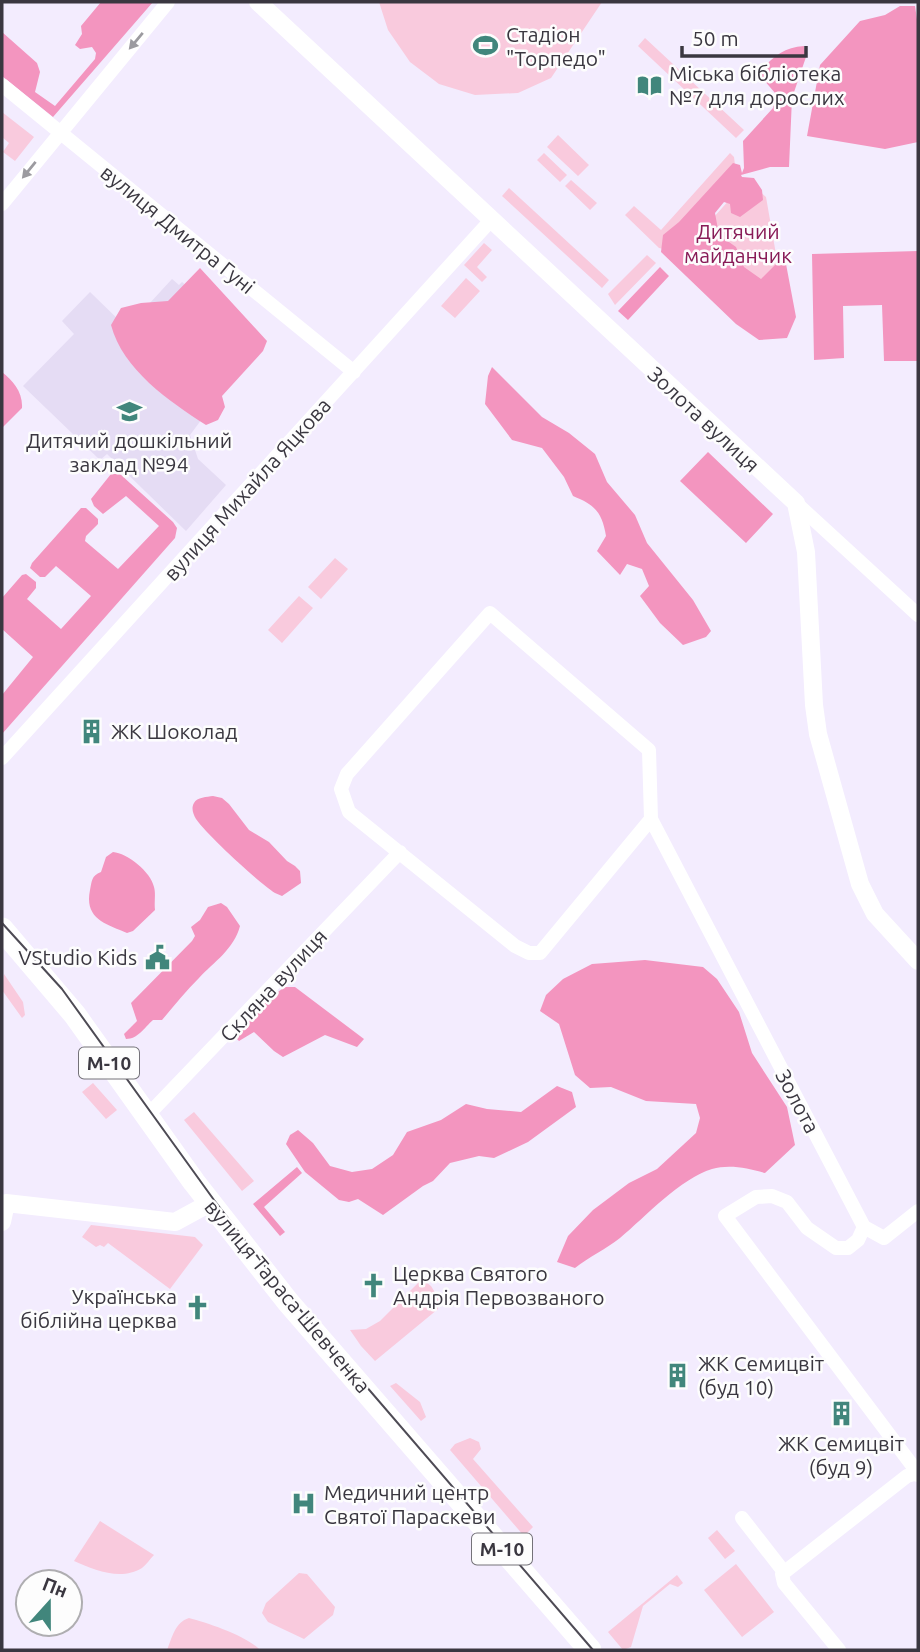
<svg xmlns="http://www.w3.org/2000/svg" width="920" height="1652" viewBox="0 0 920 1652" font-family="Ubuntu,sans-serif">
<rect width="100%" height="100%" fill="#f3ecfe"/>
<path fill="#e5dcf4" d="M172,279l7,6 3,-3 74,64 -66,89 8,24 28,26 -40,46 -79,-77 -7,6 -77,-74 51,-52 -12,-13 28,-29 37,36z"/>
<path fill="#f9cadd" d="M379,2h223l-51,76 -33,15 -43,2 -36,-11 -29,-22 -22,-32z
M645,38l99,92 -8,8 -98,-92z
M2,112l32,25 -19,24 -12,-9 6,-9 -7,-6z
M558,135l31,30 -11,11 -31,-29z
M544,153l23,22 -7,7 -23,-22z
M730,153l4,4 1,8 -71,84 -5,-1 -34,-33 9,-9 27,24z
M571,180l26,23 -7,7 -25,-24z
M747,180l19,17 11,63 9,27 -21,30 -76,-72z
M509,188l100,92 -7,8 -100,-92z
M484,243l8,7 -15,17 10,10 -5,5 -18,-17z
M647,255l9,8 -41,42 -7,-11z
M466,278l14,13 -25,27 -14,-12z
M335,558l13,11 -27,30 -13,-12z
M299,596l14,12 -31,35 -14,-13z
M4,974l19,28 2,13 -3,3 -20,-28z
M93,1083l24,27 -11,9 -24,-27z
M194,1112l60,69 -12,10 -58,-71z
M91,1225l104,12 8,8 -33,44 -62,-46 -4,4 -4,-2 -4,2 -14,-10z
M422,1279l9,7 8,13 -1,10 -63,52 -14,-15 -11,-16 16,-1 14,-8z
M396,1383l24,19 6,15 -5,4 -31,-35z
M470,1438l9,4 2,7 -8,10 60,68 -9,9 -74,-86 5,-6z
M100,1521l54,34c-4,4 -8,10 -12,13 -21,13 -48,2 -68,-7z
M717,1530l18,21 -10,8 -17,-21z
M736,1564l38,48 -32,25 -38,-47z
M299,1573l8,1 28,33 -2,8 -29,24 -36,-17 -6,-9 4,-10z
M677,1575l6,8 -5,4 -8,-3 -27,22 -12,41 -8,3 -15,-18z
M189,1618c19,5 58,18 71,32h-93c5,-12 8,-28 22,-32z"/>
<path fill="#f395bf" d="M101,2h52l-100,115 -51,-41v-44l35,31 3,9 -5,20 20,14 40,-47 1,-6 -4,-6 -12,2 -5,-4 7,-11 -1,-8z
M900,6h15l3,20v116l-33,7 -78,-13 13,-71 40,-44 25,-6z
M804,46l2,11 -14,41 -3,69h-19l-29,8 1,2 12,1 8,12 1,10 -23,17 -9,-4 -1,-9 -6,-2 -9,11 4,22 17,12 8,20 17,12 15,-15h10l10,53 -9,21 -28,2 -23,-16 -75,-72 2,-17 16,-13 54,-59 7,2 2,8 2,-5 -1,-27 30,-33 2,-15 -17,-20c14,-15 25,-26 46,-27z
M918,251v110h-34l-2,-56 -39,1 1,52 -30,2 -2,-106z
M660,267l9,9 -41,44 -10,-9z
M200,268l67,73 -4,10 -41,45 3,11 -7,13 -12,5c-37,-24 -83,-55 -95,-100l10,-17 20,-5 27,-2z
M492,367l50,50 27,16 26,21 12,28 28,33 12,28 46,57 18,31 -5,6 -23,8 -23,-22 -20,-27 9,-10 -7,-17 -15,-5 -7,11 -23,-24 9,-15c-4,-24 -11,-31 -33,-40l-9,-19 -22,-29 -30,-8 -27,-36 3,-28z
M2,372c11,9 21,20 20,36l-20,20z
M708,452l65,62 -27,29 -66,-62z
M111,474h9l53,48 4,6 -2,10 -173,196v-39l31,-38 -31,-28v-31l20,-23 4,-1 10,8v6l-9,11 34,30 30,-33 -35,-30 -11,11h-5l-10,-9 2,-5 49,-55h5l12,11v5l-12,12 -1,5 33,28 41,-43 -33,-30 -23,18 -9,-8 -3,-7z
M213,796l9,2 7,6 20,26 20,12 18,19 8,5 5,5 1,12 -19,13 -7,-3c-18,-12 -67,-57 -79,-74 -3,-5 -5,-11 -2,-16 3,-6 13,-6 19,-7z
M113,852c14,1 38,20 41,35 2,7 0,15 1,23l-22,21 -6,2c-21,-9 -43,-14 -37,-43 2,-9 1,-14 11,-18l5,-15z
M221,903l6,4 13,19c-6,23 -26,36 -41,52 -13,13 -25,28 -37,42h-9c-9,8 -15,19 -27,19l-2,-5 13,-13 -6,-18 61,-62 3,-5 -4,-9 9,-7 8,-13z
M645,960l58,7 14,12 22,33 13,41 35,54 8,38 -30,28c-17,-5 -36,-9 -53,-4 -31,9 -67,48 -92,69 -14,11 -31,19 -45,30l-18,-6 11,-26 25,-26 36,-27 28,-14 39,-36 4,-15 -4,-14 -50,-3 -35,-14 -21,1 -15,-13 -16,-51 -19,-13 6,-16 17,-16 29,-15z
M285,987h10l69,52 -7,8 -32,-12 -42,22 -9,-6 -20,-19 -15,9 -4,-4 34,-39z
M557,1086l15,6 4,15 -48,35 -34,16 -15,-2 -29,7 -17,18 -10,5 -40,29 -25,-16 -9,3 -10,-2 -34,-28 -19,-28 4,-9 8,-5 15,13 17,23 22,6 20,-3 21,-14 14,-23 34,-12 25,-16 21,5 34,3z
M297,1167l5,6 -38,34 21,25 -5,4 -27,-32z"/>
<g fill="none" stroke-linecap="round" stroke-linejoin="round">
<path stroke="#fff" stroke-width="14" d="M2,85l352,287
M2,204l166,-202
M796,503l122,112
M490,613l159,137 2,69 -111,134h-11l-14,-7 -166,-134 -8,-23 6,-15z
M2,758l490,-539
M651,819l213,408 -6,13 -10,8h-12l-29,-20 -20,-26 -15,-6 -16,1 -31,19 193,257
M146,1117l254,-265
M864,1227l20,11 34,-27
M742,1518l42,54
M839,1650l-55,-67 -2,-9 125,-98 7,-2 4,1"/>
<path stroke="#fff" stroke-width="18" d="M258,2l538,501 10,49 8,153 4,29 42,150 15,30 43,47
M2,1222l4,-19 169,19 35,-19"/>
<path stroke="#fff" stroke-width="23" d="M2,929l73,86 119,167 94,120 302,348"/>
<path stroke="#4e4b55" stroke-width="2" d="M2,923l60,66 152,211 71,92 308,358"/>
</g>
<defs><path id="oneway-solid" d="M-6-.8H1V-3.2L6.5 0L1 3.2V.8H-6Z" transform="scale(1.75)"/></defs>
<g fill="#9c9ba0">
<use href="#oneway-solid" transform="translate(136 41) rotate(130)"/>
<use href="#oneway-solid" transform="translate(29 170) rotate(129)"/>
</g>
<defs>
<symbol id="stadium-bare" viewBox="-9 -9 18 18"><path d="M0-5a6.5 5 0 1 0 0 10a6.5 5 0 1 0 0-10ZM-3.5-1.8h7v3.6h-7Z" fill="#41867c" stroke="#fdfdfd" stroke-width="2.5" paint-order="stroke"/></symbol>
<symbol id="library-bare" viewBox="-9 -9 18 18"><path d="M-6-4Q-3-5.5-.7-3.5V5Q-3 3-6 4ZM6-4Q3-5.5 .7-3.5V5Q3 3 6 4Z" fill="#41867c" stroke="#fdfdfd" stroke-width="2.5" paint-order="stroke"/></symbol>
<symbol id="school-bare" viewBox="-9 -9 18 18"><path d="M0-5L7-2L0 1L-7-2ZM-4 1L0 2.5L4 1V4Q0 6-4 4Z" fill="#41867c" stroke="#fdfdfd" stroke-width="2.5" paint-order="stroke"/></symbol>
<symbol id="building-bare" viewBox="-9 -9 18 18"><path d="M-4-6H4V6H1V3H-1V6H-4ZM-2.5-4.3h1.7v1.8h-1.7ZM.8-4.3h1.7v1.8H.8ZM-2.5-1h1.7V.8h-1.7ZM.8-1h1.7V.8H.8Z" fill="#41867c" stroke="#fdfdfd" stroke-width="2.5" paint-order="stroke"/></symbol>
<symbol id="civic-bare" viewBox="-9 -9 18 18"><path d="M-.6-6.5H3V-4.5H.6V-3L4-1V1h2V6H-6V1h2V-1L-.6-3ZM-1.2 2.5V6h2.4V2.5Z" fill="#41867c" stroke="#fdfdfd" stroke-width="2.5" paint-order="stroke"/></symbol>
<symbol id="church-bare" viewBox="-9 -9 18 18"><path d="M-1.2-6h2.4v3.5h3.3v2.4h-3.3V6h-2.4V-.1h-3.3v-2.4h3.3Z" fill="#41867c" stroke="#fdfdfd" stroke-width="2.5" paint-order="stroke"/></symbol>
<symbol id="hospital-bare" viewBox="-9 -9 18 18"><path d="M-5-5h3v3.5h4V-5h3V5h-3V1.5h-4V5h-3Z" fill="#41867c" stroke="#fdfdfd" stroke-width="2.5" paint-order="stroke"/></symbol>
</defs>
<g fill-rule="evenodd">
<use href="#stadium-bare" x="468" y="28" width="35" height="35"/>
<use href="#library-bare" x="632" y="68" width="35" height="35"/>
<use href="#school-bare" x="112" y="394" width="35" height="35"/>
<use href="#building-bare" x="74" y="714" width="35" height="35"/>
<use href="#civic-bare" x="140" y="940" width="35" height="35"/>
<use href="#church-bare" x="356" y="1268" width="35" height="35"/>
<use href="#church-bare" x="180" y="1290" width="35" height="35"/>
<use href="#building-bare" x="660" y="1358" width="35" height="35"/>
<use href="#building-bare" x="824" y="1396" width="35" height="35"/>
<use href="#hospital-bare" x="286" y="1486" width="35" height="35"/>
</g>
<g text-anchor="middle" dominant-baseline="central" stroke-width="5" stroke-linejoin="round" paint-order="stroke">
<g fill="#fdfdfd" stroke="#747279" stroke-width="2">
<rect x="79" y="1047.5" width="60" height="31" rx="5"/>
<rect x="472" y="1533.5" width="60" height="31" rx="5"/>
</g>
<g font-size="19" font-weight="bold" fill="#3a3740">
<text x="109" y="1063">М-10</text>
<text x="502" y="1549">М-10</text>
</g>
<g font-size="21" fill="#3a3740" stroke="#fdfdfd" text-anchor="start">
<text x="506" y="34">Стадіон<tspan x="506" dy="24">"Торпедо"</tspan></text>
<text x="669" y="73">Міська бібліотека<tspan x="669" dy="24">№7 для дорослих</tspan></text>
<text x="129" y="440" text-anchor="middle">Дитячий дошкільний<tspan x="129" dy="24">заклад №94</tspan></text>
<text x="111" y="731">ЖК Шоколад</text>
<text x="137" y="957" text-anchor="end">VStudio Kids</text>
<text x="393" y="1273">Церква Святого<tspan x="393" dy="24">Андрія Первозваного</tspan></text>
<text x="177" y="1296" text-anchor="end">Українська<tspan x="177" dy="24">біблійна церква</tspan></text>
<text x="698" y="1363">ЖК Семицвіт<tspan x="698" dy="24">(буд 10)</tspan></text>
<text x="841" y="1443" text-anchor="middle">ЖК Семицвіт<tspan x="841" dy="24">(буд 9)</tspan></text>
<text x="324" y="1492">Медичний центр<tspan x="324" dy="24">Святої Параскеви</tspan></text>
</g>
<g font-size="21" fill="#3a3740" stroke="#fdfdfd">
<text transform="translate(178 229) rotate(39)">вулиця Дмитра Гуні</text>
<text transform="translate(704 419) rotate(43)">Золота вулиця</text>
<text transform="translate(247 489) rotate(-48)">вулиця Михайла Яцкова</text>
<text transform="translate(273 985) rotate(-47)">Скляна вулиця</text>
<text transform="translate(798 1101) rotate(62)">Золота</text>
<text transform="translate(288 1296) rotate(50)">вулиця Тараса Шевченка</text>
</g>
<g font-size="21" fill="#881b57" stroke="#fdfdfd">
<text x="738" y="231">Дитячий<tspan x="738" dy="24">майданчик</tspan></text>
</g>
</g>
<rect width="920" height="1652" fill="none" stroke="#3a3740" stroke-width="7"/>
<g transform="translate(49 1603) rotate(21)"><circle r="33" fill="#fdfdfd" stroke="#afaeb1" stroke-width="2"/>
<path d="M0-5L12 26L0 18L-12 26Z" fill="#41867c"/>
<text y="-10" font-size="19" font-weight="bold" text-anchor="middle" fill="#3a3740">Пн</text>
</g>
<path d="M682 46v10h124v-10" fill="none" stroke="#3a3740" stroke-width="3.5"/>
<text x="692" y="46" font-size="21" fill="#3a3740" stroke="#fdfdfd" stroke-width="5" paint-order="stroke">50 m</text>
</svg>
